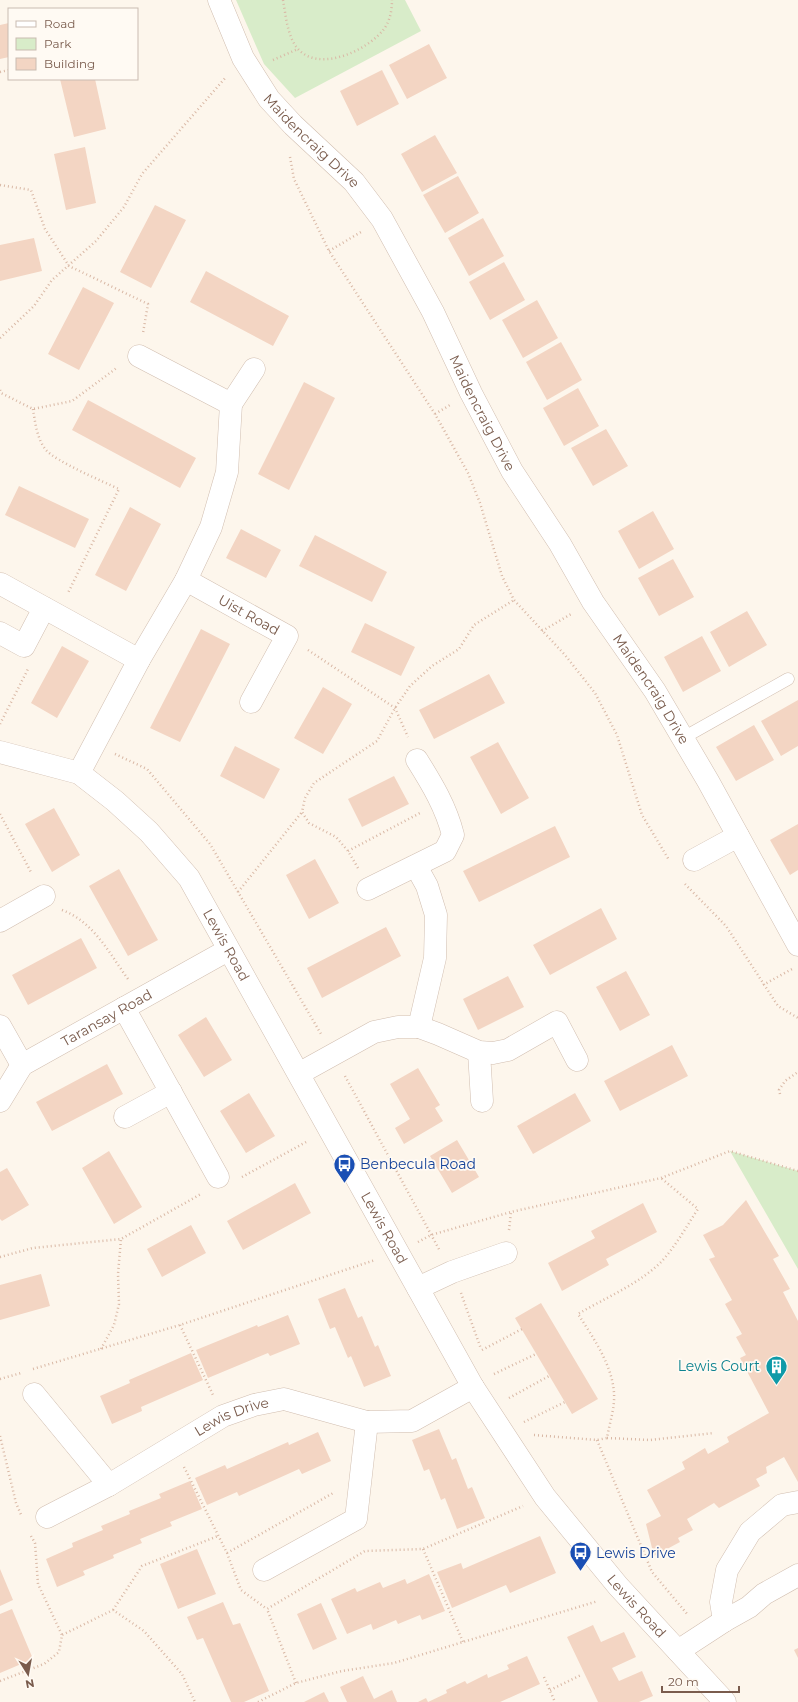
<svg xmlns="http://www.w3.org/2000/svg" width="798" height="1702" viewBox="0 0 798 1702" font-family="Montserrat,sans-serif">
<rect width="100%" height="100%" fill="#fdf6ec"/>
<path fill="#d8ecc9" d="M236,0h169l16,31 -126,67 -31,-34z
M730,1151l68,20v98z"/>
<path fill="#f3d5c3" d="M9,23v34l-9,2v-34z
M429,44l18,34 -40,21 -18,-34z
M382,70l17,34 -42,22 -17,-35z
M60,79h35l11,50 -32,8z
M435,135l22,38 -35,19 -21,-38z
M85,147l11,56 -30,7 -12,-56z
M458,176l21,37 -34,20 -22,-38z
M155,205l31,15 -35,68 -31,-16z
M483,218l21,38 -35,20 -21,-38z
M34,238l8,33 -42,10v-36z
M504,262l21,38 -35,20 -21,-38z
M206,271l83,45 -16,30 -83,-44z
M83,287l31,16 -35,67 -31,-16z
M537,300l21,38 -35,20 -21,-38z
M561,342l21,38 -35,20 -21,-38z
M304,382l31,16 -46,92 -31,-16z
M578,388l21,38 -35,20 -21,-38z
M88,400l108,58 -16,30 -108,-58z
M606,429l22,37 -35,20 -22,-38z
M19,486l70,33 -14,29 -70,-33z
M130,507l31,17 -35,67 -31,-16z
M653,511l21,38 -35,20 -21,-38z
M241,529l40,21 -15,28 -40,-20z
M315,535l72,37 -15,30 -73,-36z
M673,559l21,38 -35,19 -21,-38z
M747,611l20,34 -38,22 -19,-35z
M365,623l50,24 -14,29 -50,-24z
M201,629l29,15 -50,98 -30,-14z
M702,636l19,35 -38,21 -19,-35z
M62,646l27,15 -32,57 -26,-15z
M489,674l16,29 -71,36 -15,-29z
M323,687l29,17 -29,50 -29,-16z
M798,700v46l-17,10 -20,-35z
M754,725l20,35 -38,21 -20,-34z
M498,742l31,56 -28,16 -31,-57z
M235,746l45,23 -16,30 -44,-23z
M394,776l15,28 -47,23 -14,-28z
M54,808l26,47 -28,17 -27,-48z
M798,824v46l-8,5 -20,-35z
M555,826l15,31 -91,45 -16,-31z
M315,859l24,44 -30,16 -23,-44z
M119,869l39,71 -30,16 -39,-70z
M601,908l16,31 -67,36 -17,-30z
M386,927l15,29 -79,42 -15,-30z
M81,938l16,30 -69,37 -16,-30z
M626,971l24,44 -30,16 -24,-44z
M508,976l16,31 -46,23 -15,-31z
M206,1017l26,43 -28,17 -26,-42z
M672,1045l16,31 -68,35 -16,-30z
M107,1064l16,30 -71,37 -16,-29z
M418,1068l22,37 -5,3 8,13 -39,23 -9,-16 15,-9 -20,-35z
M249,1093l26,43 -29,17 -26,-42z
M575,1093l16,28 -58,33 -16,-28z
M457,1140l22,37 -27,16 -22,-37z
M109,1151l33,56 -28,17 -32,-56z
M7,1168l22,37 -27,16 -2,-2v-47z
M295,1183l16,30 -68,37 -16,-29z
M746,1200l33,56 -6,3 17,30 -7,3 15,29v161l-14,-25 -18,10 1,6 -11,6 4,7 -41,22 -5,-5 -27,16 6,11 -15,8 2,4 -26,14 -8,-32 15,-8 -14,-26 38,-21 -3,-7 23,-14 3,6 21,-12 -2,-5 42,-24 -29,-55 6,-3 -10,-18 6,-3 -17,-30 7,-4 -23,-41 6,-2 -12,-22 20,-10z
M643,1203l14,29 -51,27 3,6 -47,26 -14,-28 47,-25 -4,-7z
M191,1225l15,28 -44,24 -15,-28z
M41,1274l9,32 -50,14v-35z
M345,1288l13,30 4,-2 13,31 3,-2 13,31 -27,11 -13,-31 -3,2 -13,-31 -5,2 -12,-30z
M541,1303l57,96 -26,15 -57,-96z
M288,1315l12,29 -30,12 -2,-3 -60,25 -12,-28 61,-25 1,2z
M191,1353l12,27 -62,27 1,4 -30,13 -12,-28 30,-13 -1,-3z
M439,1429l13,31 4,-2 12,31 4,-2 13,31 -28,11 -12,-31 -4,2 -12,-31 -5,2 -12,-31z
M318,1432l13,29 -29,13 -3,-5 -60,27 -2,-4 -30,13 -12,-27 30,-13 2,4 61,-27 1,3z
M190,1481l12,28 -32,13 2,4 -32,13 2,4 -29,12 1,3 -31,13 2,4 -28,12 -11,-28 27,-12 -1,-4 31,-13 -2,-4 29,-12 -1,-3 32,-13 -2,-4z
M540,1536l16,37 -46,20 -4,-8 -54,23 -15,-36 24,-9 2,6z
M197,1549l19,45 -38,15 -18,-45z
M0,1569l13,31 -13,6z
M429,1574l16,37 -23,9 -2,-5 -22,9 -2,-4 -23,10 -2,-6 -24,10 -16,-35 24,-11 2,4 23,-10 3,6 22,-9 2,5z
M223,1602l10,23 7,-2 29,68 -25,11h-13l-28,-64 -6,2 -10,-23z
M321,1603l16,36 -24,11 -16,-36z
M12,1609l21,50 -33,14v-59z
M593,1625l8,17 23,-10 12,25 -24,11 7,13 23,-10 11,25 -14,6h-41l-31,-65z
M798,1648v10l-4,-8z
M527,1656l13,28 -40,18h-72l19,-9 -1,-3 19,-9 2,3 20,-10 1,4 21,-9 -2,-4z
M363,1676l11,23 18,-9 5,12h-50l-7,-15z
M324,1692l5,10h-25z
M426,1698l2,4h-10z"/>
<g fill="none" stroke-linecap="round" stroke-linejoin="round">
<defs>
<path id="lane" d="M683,738l105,-59"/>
<g id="street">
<path id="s1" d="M219,0l24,58 26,41 24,26 61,57 28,37 51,93 38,81 41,78 48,73 33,58 62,89 53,90 90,164"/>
<path d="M231,404l23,-35"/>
<path id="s2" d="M186,580l101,56 -36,66"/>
<path d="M1,584l138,76"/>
<path d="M0,633l24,13 20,-38"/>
<path id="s3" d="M0,752l79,21 36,28 34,31 40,46 284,509 72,110 73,89 107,116"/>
<path d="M79,773l60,-113 47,-80 25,-53 16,-55 4,-68 -92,-48"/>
<path d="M694,860l44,-24"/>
<path d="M368,889l77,-38 8,-16c-7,-28 -21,-51 -36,-75"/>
<path d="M0,921l44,-25"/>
<path d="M124,1008l94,169"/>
<path d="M0,1026l22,39"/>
<path d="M419,1027l19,7 41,18 14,1 15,-3 49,-28 20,38"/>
<path d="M479,1052l3,49"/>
<path d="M300,1073l74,-41 24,-5h21l16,-69 1,-43 -9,-29 -11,-20"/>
<path id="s4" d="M0,1101l22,-36 206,-115"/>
<path d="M125,1117l46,-25"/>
<path d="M418,1288l34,-16 54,-19"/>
<path d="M34,1394l75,91"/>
<path id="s5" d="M47,1517l62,-32 114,-69 31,-11 30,-6 83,23 45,-1 61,-34"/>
<path d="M264,1570l92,-51 11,-97"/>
<path d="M724,1621l-3,-19 6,-32 23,-38 32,-27 16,-3"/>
<path d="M678,1651l46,-30 25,-14 15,-13 34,-19"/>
</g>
</defs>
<use href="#lane" stroke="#d1beb0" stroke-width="13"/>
<use href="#street" stroke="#d1beb0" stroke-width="23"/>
<path stroke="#d9b8a5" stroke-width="2.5" stroke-dasharray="1 3" stroke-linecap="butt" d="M283,0c3,16 4,36 15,49 22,24 70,1 86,-20 6,-8 8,-19 8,-29
M273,60l25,-11
M0,72l9,-2
M290,157l4,22 35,72 106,163 33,59 12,30 22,73 12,24 51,55 30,38 22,42 25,80 27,45
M0,185l31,5 14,39 24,37 79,38 -5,29
M329,251l32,-19
M0,338l34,-32 18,-26 44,-39 28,-34 18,-33 84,-97
M0,390l1,3 32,16 39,-8 46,-34
M33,409c2,13 4,30 13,41 9,11 58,32 73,39l-51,104
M435,414l15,-9
M542,631l31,-18
M308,650l87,58 13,29
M0,724l28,-55
M115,754l32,15 63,75 111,190
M0,814l32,60
M348,851l72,-38
M358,868l-10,-17 -12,-14 -27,-14 -7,-11 3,-14 9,-15 63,-42 18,-33 15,-22 22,-20 27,-17 15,-24 40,-25
M685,884l41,42 52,80 20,12
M238,892l64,-80
M62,910c32,12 47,43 66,69
M763,985l29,-16
M345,1076l95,175
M780,1094l-1,-4 6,-9 13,-9
M242,1177l66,-36
M509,1230l2,-18 150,-34 69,-27 68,20
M418,1242l13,-7 80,-23
M0,1257l33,-9 88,-9 80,-45
M461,1293l20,56
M180,1325l33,70
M101,1349l13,-24 5,-21 -1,-30 3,-35
M482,1350l40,-21
M33,1369l147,-44 195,-65
M494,1374l42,-20
M0,1379l21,-6
M509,1398l40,-22
M524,1422l41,-20
M534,1435l63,5 10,-2c2,-12 6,-24 7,-37 2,-31 -20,-62 -36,-87 27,-16 61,-30 83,-52 15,-16 25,-35 37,-53l-37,-31
M0,1436l16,67 6,14
M607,1438l43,2 64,-7
M597,1440l55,132 36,43
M184,1467l43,86 14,37 26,19
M31,1536l4,7 3,41 24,51
M423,1549l40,93
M227,1553l108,-61
M113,1610l29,-44 76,-30
M544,1677l11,25
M0,1681l44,-17 15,-12 3,-17 51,-25 31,21 38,43 13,28
M296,1683l-29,-74 98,-58 58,-2 100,-43
M550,1690l31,-15
M258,1702l38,-19 46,-12 52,-8 204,-62"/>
<use href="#lane" stroke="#fff" stroke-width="12"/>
<use href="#street" stroke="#fff" stroke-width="22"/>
</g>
<defs>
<symbol id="bus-pin" viewBox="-11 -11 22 30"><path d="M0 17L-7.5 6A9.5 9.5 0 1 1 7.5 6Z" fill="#1a4fb4" stroke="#fffaf3"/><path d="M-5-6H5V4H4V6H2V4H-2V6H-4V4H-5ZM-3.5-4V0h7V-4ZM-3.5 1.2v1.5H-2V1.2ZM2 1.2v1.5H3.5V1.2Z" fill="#fff"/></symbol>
<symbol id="building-pin" viewBox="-11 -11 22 30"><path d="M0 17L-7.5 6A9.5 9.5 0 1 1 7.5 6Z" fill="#0f9aa8" stroke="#fffaf3"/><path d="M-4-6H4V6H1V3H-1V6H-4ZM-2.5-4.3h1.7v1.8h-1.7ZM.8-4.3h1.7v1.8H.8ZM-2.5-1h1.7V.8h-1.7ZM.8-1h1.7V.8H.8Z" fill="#fff"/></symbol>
</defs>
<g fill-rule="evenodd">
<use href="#bus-pin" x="332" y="1152" width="25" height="34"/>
<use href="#building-pin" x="764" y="1354" width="25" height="34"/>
<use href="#bus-pin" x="568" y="1540" width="25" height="34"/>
</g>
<g text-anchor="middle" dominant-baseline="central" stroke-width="3.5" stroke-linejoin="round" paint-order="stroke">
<g font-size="14" fill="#7a5c4d" stroke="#fffaf3">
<text stroke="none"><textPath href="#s1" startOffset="171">Maidencraig Drive</textPath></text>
<text stroke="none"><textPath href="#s1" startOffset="495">Maidencraig Drive</textPath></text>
<text stroke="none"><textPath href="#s2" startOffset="72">Uist Road</textPath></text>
<text stroke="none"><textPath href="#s1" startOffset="819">Maidencraig Drive</textPath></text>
<text stroke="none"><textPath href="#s3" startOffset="311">Lewis Road</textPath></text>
<text stroke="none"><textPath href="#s4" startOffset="139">Taransay Road</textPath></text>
<text stroke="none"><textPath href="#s3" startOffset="635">Lewis Road</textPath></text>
<text stroke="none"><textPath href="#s5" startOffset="211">Lewis Drive</textPath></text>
<text stroke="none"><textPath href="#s3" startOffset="1091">Lewis Road</textPath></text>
</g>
<g font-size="14" fill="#164399" stroke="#fffaf3" text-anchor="start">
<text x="360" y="1164">Benbecula Road</text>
<text x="596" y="1553">Lewis Drive</text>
</g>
<g font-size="14" fill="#0d838f" stroke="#fffaf3" text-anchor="end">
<text x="760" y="1366">Lewis Court</text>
</g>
</g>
<rect x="8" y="8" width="130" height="72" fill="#fffaf3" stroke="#cabbb1"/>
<rect x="16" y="21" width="20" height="6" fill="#ffffff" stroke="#cabbb1"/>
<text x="44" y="28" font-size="12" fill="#7a5c4d">Road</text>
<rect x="16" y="38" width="20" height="12" fill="#d8ecc9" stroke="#cabbb1"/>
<text x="44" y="48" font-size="12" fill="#7a5c4d">Park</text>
<rect x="16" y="58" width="20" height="12" fill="#f3d5c3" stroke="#cabbb1"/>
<text x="44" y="68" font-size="12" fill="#7a5c4d">Building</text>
<g transform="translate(28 1674) rotate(169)" stroke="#fffaf3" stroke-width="3" paint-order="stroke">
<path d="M0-3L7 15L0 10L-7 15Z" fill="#7a5c4d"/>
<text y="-6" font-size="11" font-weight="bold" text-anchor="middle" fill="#7a5c4d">N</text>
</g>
<path d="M662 1686v6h77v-6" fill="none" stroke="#7a5c4d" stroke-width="2"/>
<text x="668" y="1686" font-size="12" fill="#7a5c4d" stroke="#fffaf3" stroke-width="3" paint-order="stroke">20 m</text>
</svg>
